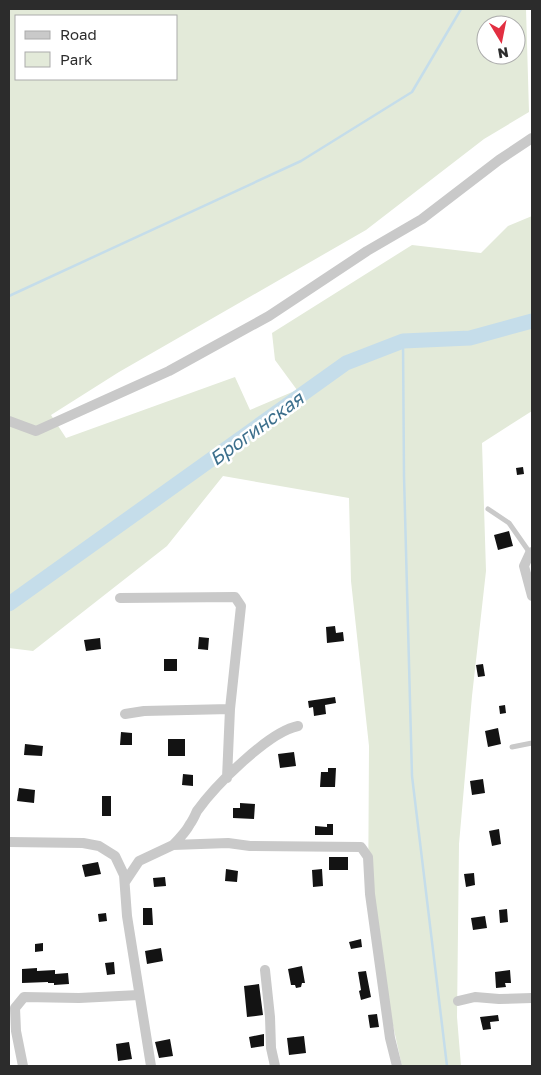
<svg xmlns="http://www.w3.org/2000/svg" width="541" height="1075" viewBox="0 0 541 1075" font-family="'Golos Text',sans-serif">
<rect width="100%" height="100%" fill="#fff"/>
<path fill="#e3ead9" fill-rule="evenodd" d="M9,9h517l3,103 -45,27 -118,91 -247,142 -68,43 15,23 169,-61 15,33 47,-20 -22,-30 -3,-27 140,-88 69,8 27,-27 24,-10v195l-50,32 4,128 -14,125 -13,148 -2,173 4,49h-59l-34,-153 1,-167 -18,-165 -2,-83 -126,-22 -56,70 -134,105 -24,-3zM16,16h160v63h-160zM486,25h30v30h-30z"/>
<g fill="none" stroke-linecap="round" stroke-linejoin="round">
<path stroke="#c5ddea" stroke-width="2.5" d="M9,296l292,-135 111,-69 49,-83
M403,341l1,135 8,300 35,290"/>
<path stroke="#c5ddea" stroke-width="15" d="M9,604l337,-241 57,-22 67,-3 62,-17"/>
</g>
<path fill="#131313" d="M523,467l1,7 -7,1 -1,-7z
M509,531l4,15 -15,4 -4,-15z
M335,626l1,7 7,-1 1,9 -17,2 -1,-16z
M199,637l10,1 -1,12 -10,-1z
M100,638l1,11 -15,2 -2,-11z
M164,659h13v12h-13z
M483,664l2,12 -7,1 -2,-12z
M335,697l1,6 -11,2 1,9 -12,2 -1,-9 -4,1 -1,-7z
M505,705l1,8 -6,1 -1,-8z
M498,728l3,16 -13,3 -3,-16z
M121,732l11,1v12h-12z
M168,739h17v17h-17z
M25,744l18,2 -1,10 -18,-1z
M294,752l2,14 -16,2 -2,-14z
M328,768h8l-1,19h-15l1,-15h7z
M183,774l10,1v11l-11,-1z
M483,779l2,14 -13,2 -2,-14z
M19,788l16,2 -1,13 -17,-2z
M102,796h9v20h-9z
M240,803l15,1 -1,15 -21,-1v-10h7z
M327,824h6v11h-18v-9l12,1z
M499,829l2,15 -9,2 -3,-15z
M329,857h19v13h-19z
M98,862l3,12 -16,3 -3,-12z
M226,869l12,2 -1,11 -12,-1z
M322,869l1,17 -10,1 -1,-17z
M474,873l1,12 -9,2 -2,-13z
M165,877l1,9 -12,1 -1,-9z
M143,908h9l1,17h-10z
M507,909l1,13 -8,1 -1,-13z
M106,913l1,8 -8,1 -1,-8z
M485,916l2,12 -14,2 -2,-12z
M361,939l1,8 -11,2 -2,-7z
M43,943v8l-8,1v-8z
M161,948l2,13 -16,3 -2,-13z
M114,962l1,12 -8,1 -2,-12z
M302,966l3,17h-3l-1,4 -5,1 -1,-3h-4l-3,-16z
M37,968v3l18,-1v4l13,-1 1,11 -15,1v-2h-6v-1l-26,1v-14z
M510,970l1,13h-6l1,4 -10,1 -1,-16z
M366,971l5,26 -10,3 -2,-9 2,-1 -3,-18z
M259,984l4,31 -16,2 -3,-31z
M377,1014l2,13 -9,1 -2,-13z
M498,1015l1,6 -9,1 1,7 -8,1 -3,-13z
M264,1034v12l-13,2 -2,-11z
M304,1036l2,17 -17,2 -2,-17z
M170,1039l3,17 -14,2 -4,-16z
M129,1042l3,17 -14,2 -2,-17z"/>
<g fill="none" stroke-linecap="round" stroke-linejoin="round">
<path stroke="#c9c9c9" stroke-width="5" d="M488,509l21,14 21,30
M512,747l20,-4"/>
<path stroke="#c9c9c9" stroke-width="10" d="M9,421l27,10 133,-60 100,-55 98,-65 55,-32 77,-59 33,-22
M532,552l-2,1 -6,13 8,30
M120,598l115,-1 6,9 -11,103 -3,69
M125,714l19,-3 86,-2
M9,842l74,1 16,3 16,10 9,19 3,41 24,150
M173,845c6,-6 13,-13 17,-21 3,-4 5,-9 7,-13 18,-25 71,-79 101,-85
M125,882l14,-21 34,-16 55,-2 22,3 111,1 7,10 2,37 20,144 7,28
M265,970l5,47 1,31 4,18
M458,1001l17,-4 24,2 33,-1
M23,1066l-7,-35 -1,-23 9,-11 55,1 60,-3"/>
</g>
<g text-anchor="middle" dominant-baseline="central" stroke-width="5" stroke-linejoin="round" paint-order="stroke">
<g font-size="19" font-style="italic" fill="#3c6f8c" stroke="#fff">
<text transform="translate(256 428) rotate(-36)">Брогинская</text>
</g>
</g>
<rect width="541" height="1075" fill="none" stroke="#2c2c2c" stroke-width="20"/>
<rect x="15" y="15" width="162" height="65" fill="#ffffff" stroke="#ababab"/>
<rect x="25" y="31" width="25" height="8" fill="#c9c9c9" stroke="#ababab"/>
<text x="60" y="40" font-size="15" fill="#2c2c2c">Road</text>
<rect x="25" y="52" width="25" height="15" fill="#e3ead9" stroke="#ababab"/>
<text x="60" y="65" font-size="15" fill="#2c2c2c">Park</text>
<g transform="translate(501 40) rotate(170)"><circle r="24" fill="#ffffff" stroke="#ababab"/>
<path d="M0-4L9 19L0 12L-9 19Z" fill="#e22f41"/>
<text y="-8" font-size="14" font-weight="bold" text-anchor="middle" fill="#2c2c2c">N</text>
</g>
</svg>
